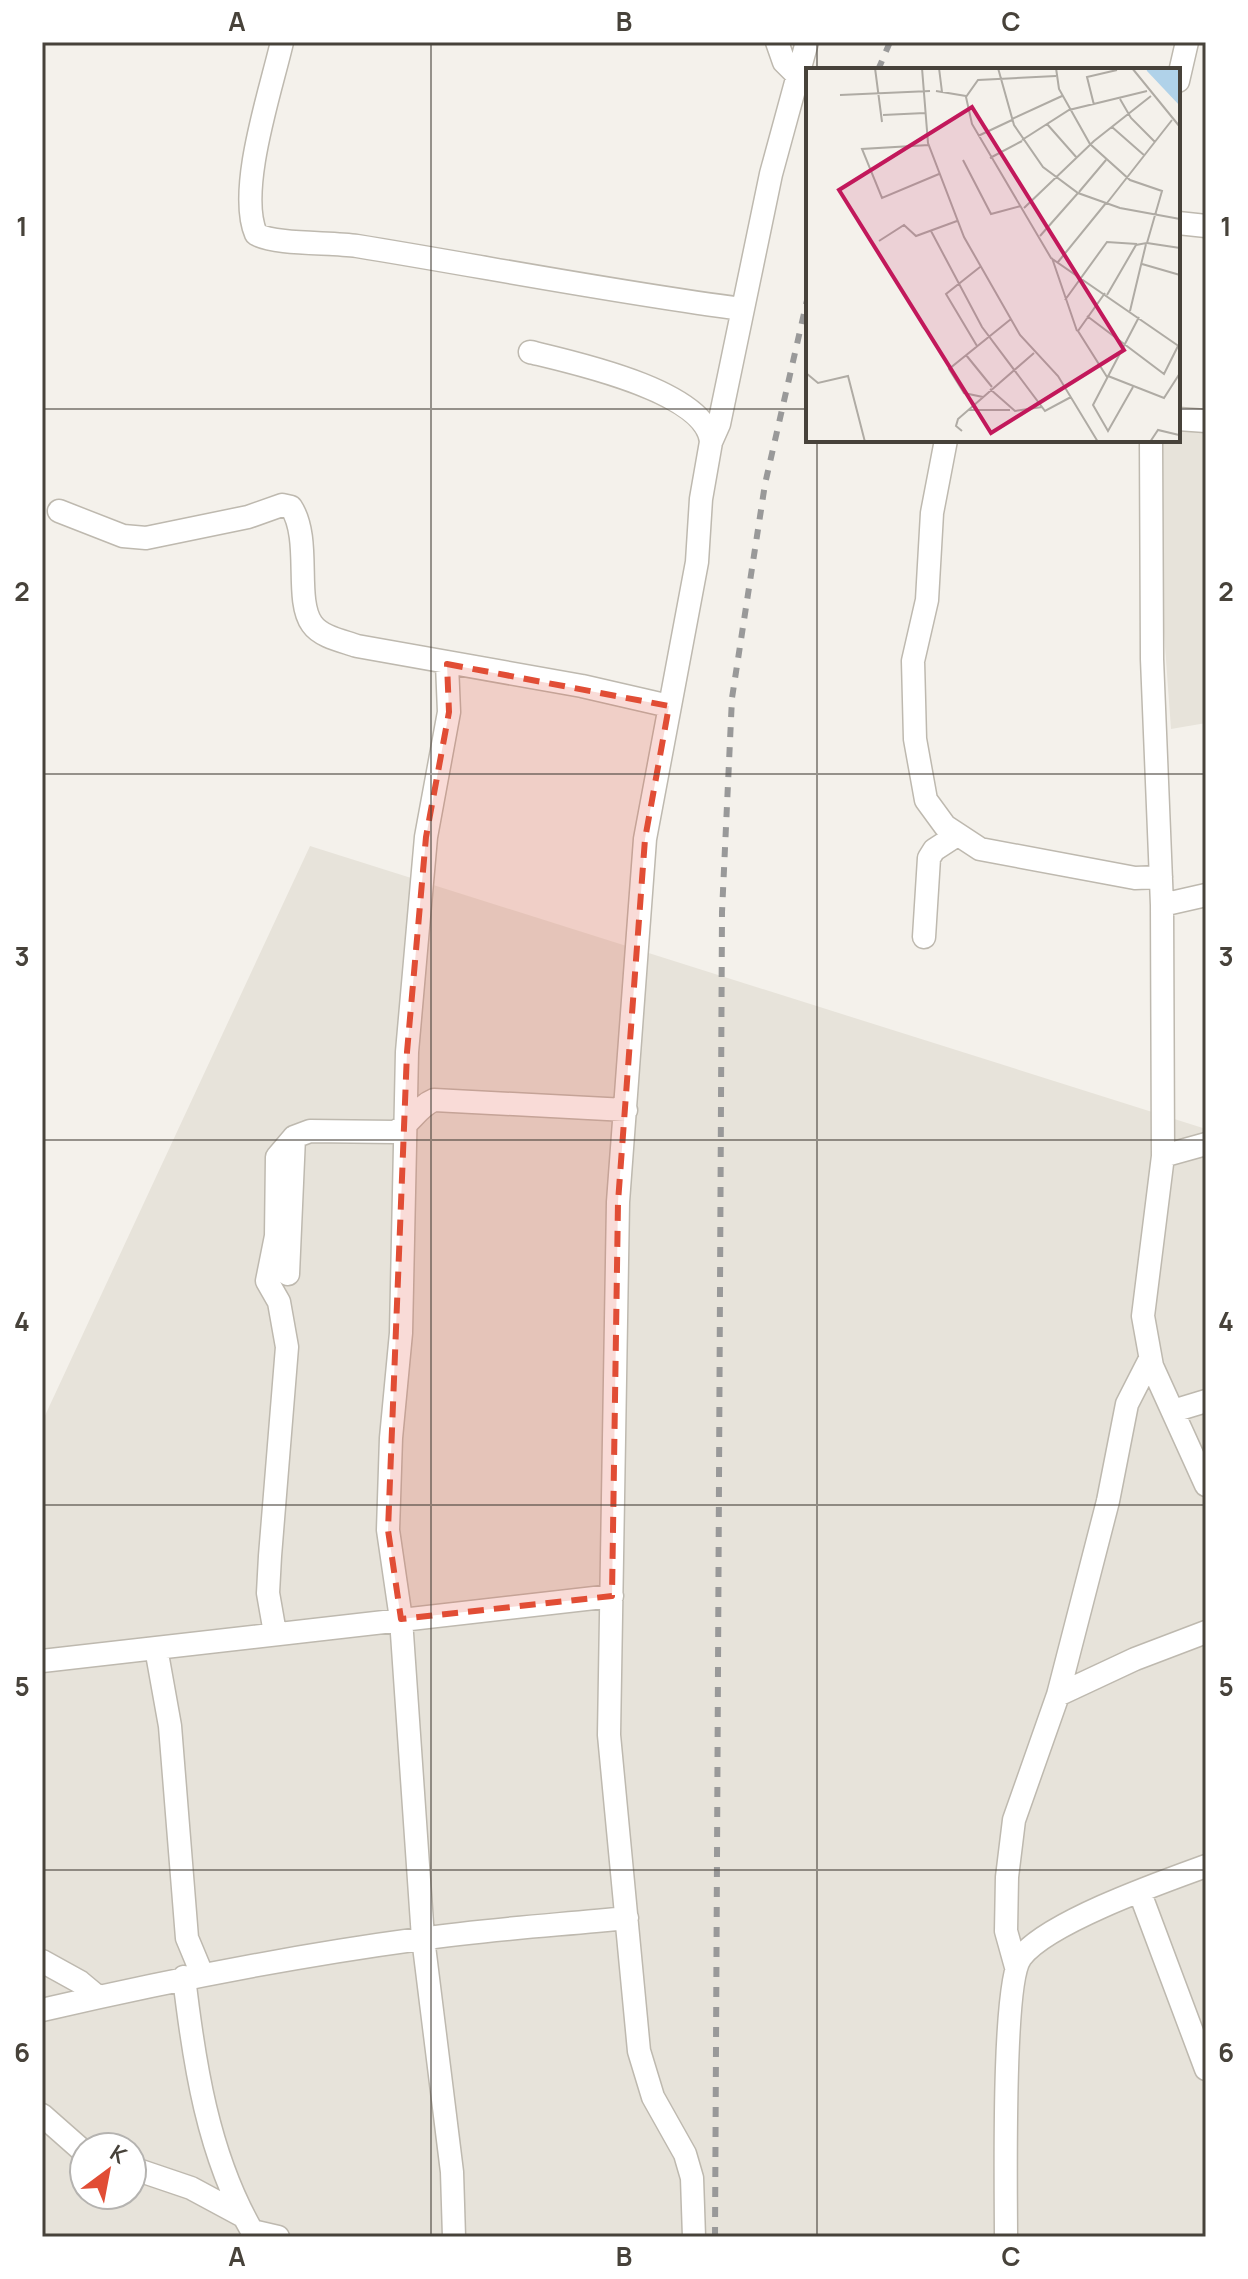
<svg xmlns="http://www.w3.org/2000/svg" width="1248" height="2279" viewBox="0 0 1248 2279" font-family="Manrope,sans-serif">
<rect width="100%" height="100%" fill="#f4f1eb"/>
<path fill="#e7e3da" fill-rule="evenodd" d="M1178,416l28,1v306l-35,6 -21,-289h28z
M310,846l896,283v1108h-1164v-815zM84,2147h48v48h-48z"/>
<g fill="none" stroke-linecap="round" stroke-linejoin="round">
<defs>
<path id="minor" d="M282,42c-11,48 -45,148 -26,192 19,11 74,8 101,12 129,21 256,46 385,63
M777,42l7,20 12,12
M1178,81l9,-39
M1178,223l28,3
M530,352c41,10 177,39 181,90
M1178,419l28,2
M946,440l-14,73 -5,87 -14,61 2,78 11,61 19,26 35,23 155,29 26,-1
M1151,440l1,219 10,246 1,251 -20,160 9,50 54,119
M59,511l64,25 23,2 102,-21 34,-12 9,2c21,32 3,92 21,117 9,13 31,17 45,22l225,40 87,20
M447,664l2,48 -23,125 -19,215 -6,281 -10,105 -3,92 13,89 22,319 29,234 2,65
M1162,905l44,-10
M924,937l5,-79 5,-8 23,-15
M1163,1156l43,-12
M288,1274l6,-137
M1173,1411l33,-10
M275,1633l-7,-40 2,-37 17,-209 -8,-45 -12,-21 9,-45 1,-79 17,-20 16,-6 85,1c16,-8 22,-25 39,-32l192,10
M156,1648l14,78 17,212 15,36
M42,1661l570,-65
M1058,1695l77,-36 71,-27
M1140,1893l66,176
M42,1961l38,21 18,15
M1016,1967l-10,-36 1,-54 7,-57 44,-125 50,-194 19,-97 23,-45
M184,1977c10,86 24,178 68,254l26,6
M42,2010c125,-29 251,-54 378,-71 69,-10 138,-14 207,-21
M42,2115l42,37
M132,2168l59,20 52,28
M694,2237l-2,-59 -7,-24 -32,-57 -14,-46 -30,-316 9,-533 27,-363 52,-277 4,-63 10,-57 8,-18 52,-250 36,-132
M1006,2237c0,-44 -4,-254 15,-280 27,-35 141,-75 185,-91"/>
</defs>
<use href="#minor" stroke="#beb9af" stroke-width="25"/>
<use href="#minor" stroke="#fff" stroke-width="22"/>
<path stroke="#999" stroke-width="6" stroke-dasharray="10 10" stroke-linecap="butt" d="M878,70l12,-28
M715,2237l7,-1325 10,-214 33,-214 43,-188"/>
</g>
<path fill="#e14d35" fill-opacity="0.2" stroke="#e14d35" stroke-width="6" stroke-dasharray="16 10" stroke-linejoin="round" d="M447,664l222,42 -24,133 -27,363 -6,394 -211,23 -13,-89 19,-478 19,-215 23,-125z"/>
<path fill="none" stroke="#47423a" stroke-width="2" stroke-opacity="0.55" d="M431,42v2195M817,42v28M42,409h766M1178,409h28M817,440v1797M42,774h1164M42,1140h1164M42,1505h1164M42,1870h1164"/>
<g transform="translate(806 68)">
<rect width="374" height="374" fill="#f4f1eb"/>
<path d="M340,0h34v38l-33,-35z" fill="#b0d2e9"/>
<path fill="none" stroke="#afaba4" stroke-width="2" d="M69,0l7,54M116,0l6,75 36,94 56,98 38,41 40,66M133,0l3,24M192,0l16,57 29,42 35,26 42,15 60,11M250,0l3,21 31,55 40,36 32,11 -15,52 -11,2 -29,50M326,0l48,59M250,8l-78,4 -12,17 6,27 79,134 129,89M130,23l30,5M34,27l90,-4M314,31l11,19 24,24M288,37l-7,-28 30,-7M77,47l42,-2M206,51l50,-23M241,56l30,34M306,59l33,29M172,68l34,-16M216,72l47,-30 78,-19M123,77l-67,4 20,49 57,-24M184,90l32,-17M157,92l28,54 30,-8M273,124l27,-32M301,135l65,-83M218,140l70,-67 57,-45M125,163l51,96 63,84 26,-14M234,168l38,-43M73,173l25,-16 12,11 41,-15M341,175l33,5M246,190l25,73M252,194l48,-59M336,196l38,11M299,225l-27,38 29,46M259,232l42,-58 30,2M324,243l16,-67M281,248l77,58 14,-28M171,278l-31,-52 34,-27M160,287l26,32M0,305l12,10 30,-7 17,66M302,308l56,22 16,-25M327,319l-25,44 -15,-26 46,-88M184,321l25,22 27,-4M177,329l-19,-4 -15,-24 62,-50M163,342h41M156,363l-6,-5 2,-7 76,-66M344,374l8,-12 21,5"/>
<path fill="#c2185b" fill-opacity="0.15" stroke="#c2185b" stroke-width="4" d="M166,39l152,243 -133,83 -152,-243z"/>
<rect width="374" height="374" fill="none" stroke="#47423a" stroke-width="4"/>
</g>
<rect width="1248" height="2279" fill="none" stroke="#ffffff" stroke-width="88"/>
<g transform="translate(108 2171) rotate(32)"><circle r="38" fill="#ffffff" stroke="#b5b3b0" stroke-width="2"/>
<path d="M0-6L14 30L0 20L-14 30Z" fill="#e14d35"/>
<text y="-12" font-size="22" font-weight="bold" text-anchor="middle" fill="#47423a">K</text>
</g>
<rect x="44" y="44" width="1160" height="2191" fill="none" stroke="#47423a" stroke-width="3"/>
<g font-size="26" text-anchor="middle" font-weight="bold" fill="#47423a">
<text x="237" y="31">A</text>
<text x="624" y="31">B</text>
<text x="1011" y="31">C</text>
<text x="22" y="236">1</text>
<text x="1226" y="236">1</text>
<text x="22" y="601">2</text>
<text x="1226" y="601">2</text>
<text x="22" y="966">3</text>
<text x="1226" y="966">3</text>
<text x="22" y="1331">4</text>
<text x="1226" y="1331">4</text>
<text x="22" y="1696">5</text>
<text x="1226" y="1696">5</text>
<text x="22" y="2062">6</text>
<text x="1226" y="2062">6</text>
<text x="237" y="2266">A</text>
<text x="624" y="2266">B</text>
<text x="1011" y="2266">C</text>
</g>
</svg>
